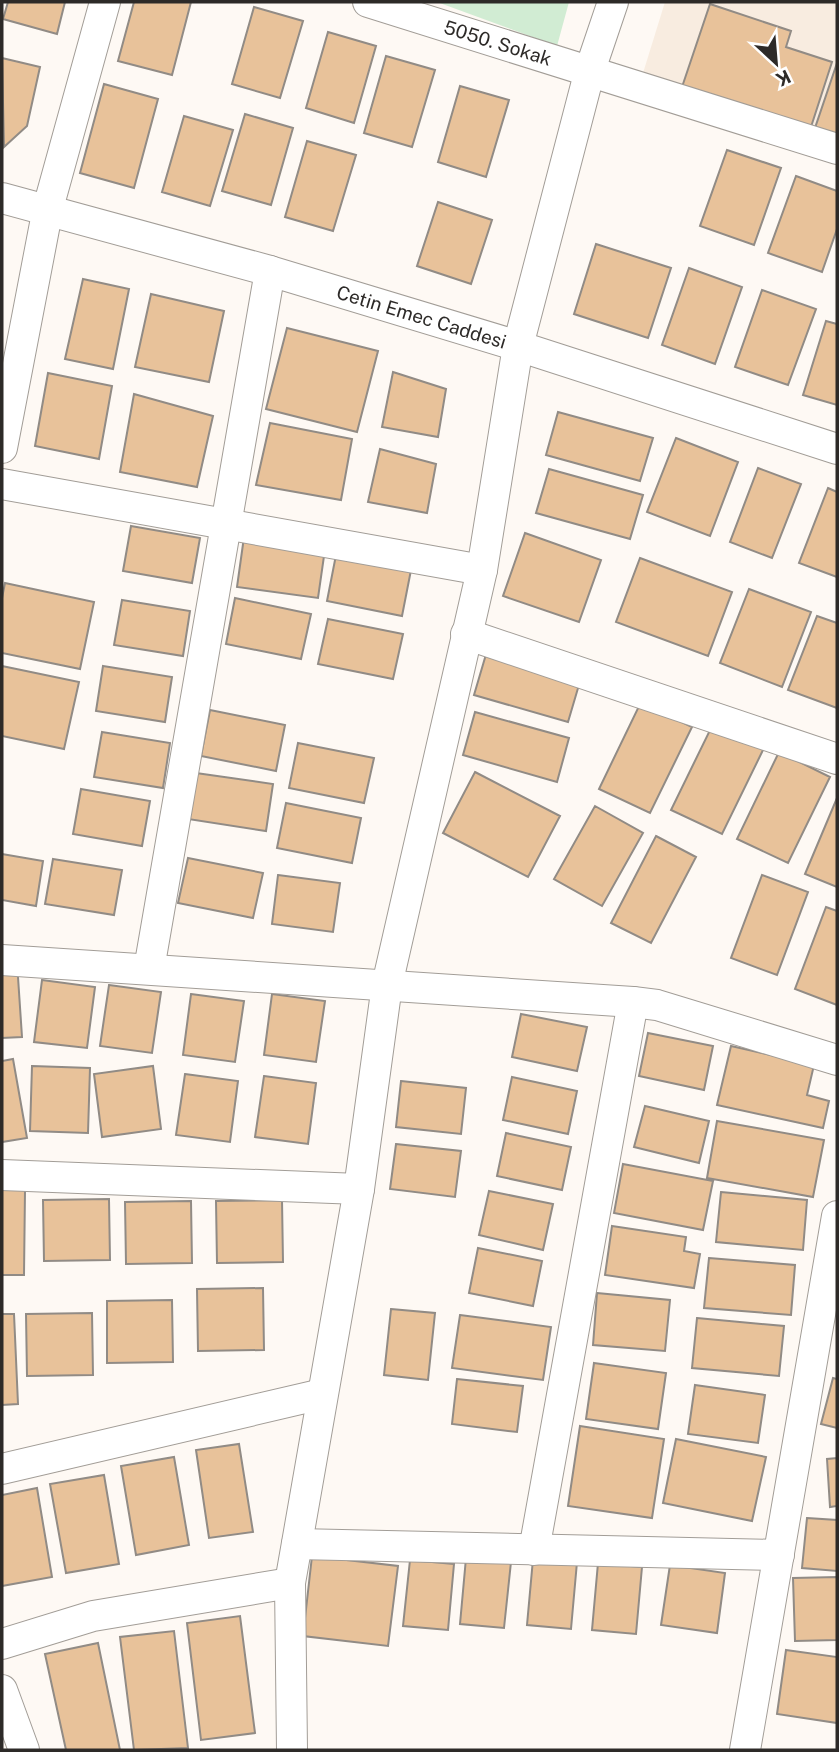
<svg xmlns="http://www.w3.org/2000/svg" width="839" height="1752" viewBox="0 0 839 1752" font-family="'Public Sans',sans-serif">
<rect width="100%" height="100%" fill="#fef9f4"/>
<path fill="#f8ece0" d="M665,2h172v146l-198,-62z"/>
<path fill="#d1ecd3" d="M437,2h132l-12,44z"/>
<path fill="#e8c29a" stroke="#918b85" stroke-width="2" d="M8,2h57l-8,32 -54,-15z
M134,2h57l-19,73 -54,-14z
M710,4l81,27 -5,16 46,15 -22,68 -128,-43z
M254,7l49,14 -23,77 -48,-14z
M328,32l48,14 -22,77 -48,-15z
M386,56l49,14 -23,77 -48,-14z
M2,58l38,9 -13,59 -23,21z
M837,63v76l-23,-8z
M104,84l54,15 -24,89 -54,-15z
M460,86l49,14 -23,77 -48,-15z
M245,114l48,14 -22,77 -49,-14z
M184,116l49,14 -23,76 -48,-14z
M307,141l49,14 -23,76 -48,-14z
M727,150l54,18 -27,77 -54,-19z
M796,176l41,15v38l-15,43 -54,-19z
M438,202l54,18 -21,64 -54,-18z
M596,244l75,24 -23,70 -74,-24z
M689,268l53,19 -27,77 -53,-19z
M83,279l46,10 -16,80 -48,-10z
M762,290l54,19 -28,76 -53,-18z
M151,294l73,17 -15,71 -74,-15z
M826,321l11,3v81l-34,-10z
M287,328l91,23 -21,81 -91,-23z
M393,372l53,17 -8,48 -56,-10z
M48,373l64,13 -13,73 -64,-13z
M134,394l79,22 -16,71 -77,-15z
M558,412l95,26 -13,43 -94,-26z
M270,423l82,16 -11,61 -85,-15z
M676,438l62,24 -28,74 -63,-24z
M380,449l56,15 -9,49 -59,-11z
M758,468l43,16 -29,74 -42,-16z
M549,469l94,26 -13,44 -94,-26z
M828,488l9,4v85l-38,-14z
M131,526l69,12 -8,45 -69,-12z
M525,533l76,27 -22,62 -76,-26z
M244,537l81,12 -7,49 -81,-11z
M336,555l75,15 -9,46 -75,-15z
M640,558l92,34 -24,64 -92,-34z
M5,583l89,19 -14,67 -78,-16v-55z
M749,589l62,23 -29,75 -62,-24z
M235,598l76,16 -10,45 -75,-15z
M122,600l68,11 -7,45 -69,-11z
M817,616l20,7v85l-49,-18z
M328,619l75,15 -10,45 -75,-15z
M487,651l94,27 -13,44 -94,-27z
M2,666l77,16 -15,67 -62,-13z
M103,666l69,11 -7,45 -69,-11z
M641,702l51,25 -42,86 -51,-24z
M210,710l75,15 -9,46 -75,-15z
M475,712l94,26 -12,44 -94,-27z
M713,724l51,24 -42,86 -51,-24z
M102,732l68,11 -7,45 -69,-11z
M298,743l76,15 -10,45 -75,-15z
M779,752l51,25 -42,86 -51,-24z
M475,772l85,44 -32,61 -85,-44z
M196,773l77,11 -7,47 -78,-12z
M81,789l69,12 -8,45 -69,-12z
M837,798v89l-32,-13z
M286,803l75,15 -9,45 -75,-15z
M595,806l48,27 -41,73 -48,-27z
M656,836l40,21 -45,86 -40,-20z
M2,854l41,7 -7,45 -34,-6z
M188,858l75,15 -10,45 -75,-15z
M53,859l69,11 -8,45 -69,-11z
M278,875l62,8 -7,49 -61,-8z
M762,875l46,17 -31,83 -46,-17z
M826,907l11,4v94l-42,-16z
M17,962l5,75 -20,1v-75z
M42,980l53,7 -8,61 -53,-6z
M109,985l52,7 -9,61 -52,-7z
M191,994l53,7 -9,61 -52,-7z
M272,994l53,7 -9,61 -52,-7z
M521,1014l66,13 -10,44 -65,-14z
M648,1033l65,13 -9,44 -65,-14z
M731,1046l83,19 -7,30 22,6 -6,27 -106,-23z
M13,1059l14,79 -25,4v-81z
M32,1066l58,2 -2,65 -58,-2z
M153,1066l8,63 -59,8 -8,-63z
M185,1074l53,7 -8,61 -54,-7z
M264,1076l52,7 -8,61 -53,-7z
M512,1077l65,14 -9,43 -65,-14z
M401,1081l65,7 -5,46 -65,-7z
M645,1106l64,15 -10,42 -65,-16z
M717,1121l107,19 -11,57 -106,-19z
M506,1133l65,14 -9,43 -65,-14z
M396,1144l65,7 -6,46 -65,-8z
M623,1164l90,17 -10,49 -89,-17z
M2,1190h23l-1,85h-22z
M489,1191l64,13 -10,46 -64,-15z
M721,1192l86,8 -4,50 -87,-8z
M109,1199l1,61 -66,1 -1,-61z
M282,1200l1,62 -66,1 -1,-62z
M191,1201l1,62 -66,1 -1,-62z
M612,1226l74,11 -2,14 16,3 -6,34 -89,-13z
M478,1248l64,13 -9,45 -64,-13z
M709,1258l86,7 -4,50 -87,-7z
M263,1288l1,62 -66,1 -1,-62z
M597,1293l73,7 -5,51 -72,-6z
M172,1300l1,62 -66,1v-62z
M391,1309l44,4 -7,67 -44,-5z
M92,1313l1,62 -66,1 -1,-62z
M2,1314h12l4,90 -16,1z
M460,1315l91,12 -8,53 -91,-12z
M697,1318l87,8 -5,50 -87,-8z
M594,1363l72,10 -8,56 -72,-10z
M833,1378l4,1v49l-16,-4z
M457,1379l66,7 -6,46 -65,-8z
M695,1385l70,10 -7,48 -70,-9z
M580,1426l84,13 -12,79 -84,-12z
M676,1439l90,18 -14,64 -89,-18z
M239,1444l14,88 -44,6 -13,-88z
M174,1457l15,88 -53,10 -15,-89z
M837,1458v48l-7,1 -3,-48z
M104,1475l15,89 -53,9 -16,-89z
M37,1488l15,89 -50,9v-91z
M807,1518l30,2v51l-35,-3z
M312,1556l86,10 -10,80 -85,-10z
M466,1558l45,4 -7,66 -44,-4z
M533,1559l44,3 -6,67 -44,-4z
M410,1560l44,4 -6,66 -45,-4z
M598,1563l44,4 -6,67 -44,-4z
M670,1565l55,8 -8,60 -56,-8z
M837,1577v63l-42,1 -2,-63z
M240,1616l15,117 -54,7 -14,-117z
M174,1631l14,117 -54,2 -14,-113z
M98,1643l22,107h-54l-21,-96z
M786,1650l51,7v66l-60,-9z"/>
<g fill="none" stroke-linecap="round" stroke-linejoin="round">
<defs>
<g id="street">
<path id="s1" d="M368,2l469,147"/>
<path id="s2" d="M2,198l268,73 248,75 319,103"/>
<path d="M2,448l46,-240 57,-206"/>
<path d="M2,484l480,86"/>
<path d="M466,634l371,125"/>
<path d="M2,960l631,42 24,3 180,55"/>
<path d="M149,969l121,-698"/>
<path d="M2,1175l357,14"/>
<path d="M2,1469l320,-75"/>
<path d="M297,1544l482,11"/>
<path d="M534,1550l99,-548"/>
<path d="M2,1644l91,-28 197,-33"/>
<path d="M2,1690l22,60"/>
<path d="M292,1750l-2,-167 69,-394 28,-204 95,-415 36,-224 72,-276 23,-68"/>
<path d="M745,1750l92,-534"/>
</g>
</defs>
<use href="#street" stroke="#a29d97" stroke-width="32"/>
<use href="#street" stroke="#fff" stroke-width="30"/>
</g>
<g text-anchor="middle" dominant-baseline="central" stroke-width="7" stroke-linejoin="round" paint-order="stroke">
<g font-size="19" fill="#2d2a28" stroke="#fff">
<text stroke="none"><textPath href="#s1" startOffset="136">5050. Sokak</textPath></text>
<text stroke="none"><textPath href="#s2" startOffset="436">Cetin Emec Caddesi</textPath></text>
</g>
</g>
<rect width="839" height="1752" fill="none" stroke="#2d2a28" stroke-width="7"/>
<g transform="translate(776 63) rotate(154)" stroke="#ffffff" stroke-width="5" paint-order="stroke">
<path d="M0-5L12 26L0 18L-12 26Z" fill="#2d2a28"/>
<text y="-10" font-size="19" font-weight="bold" text-anchor="middle" fill="#2d2a28">K</text>
</g>
</svg>
